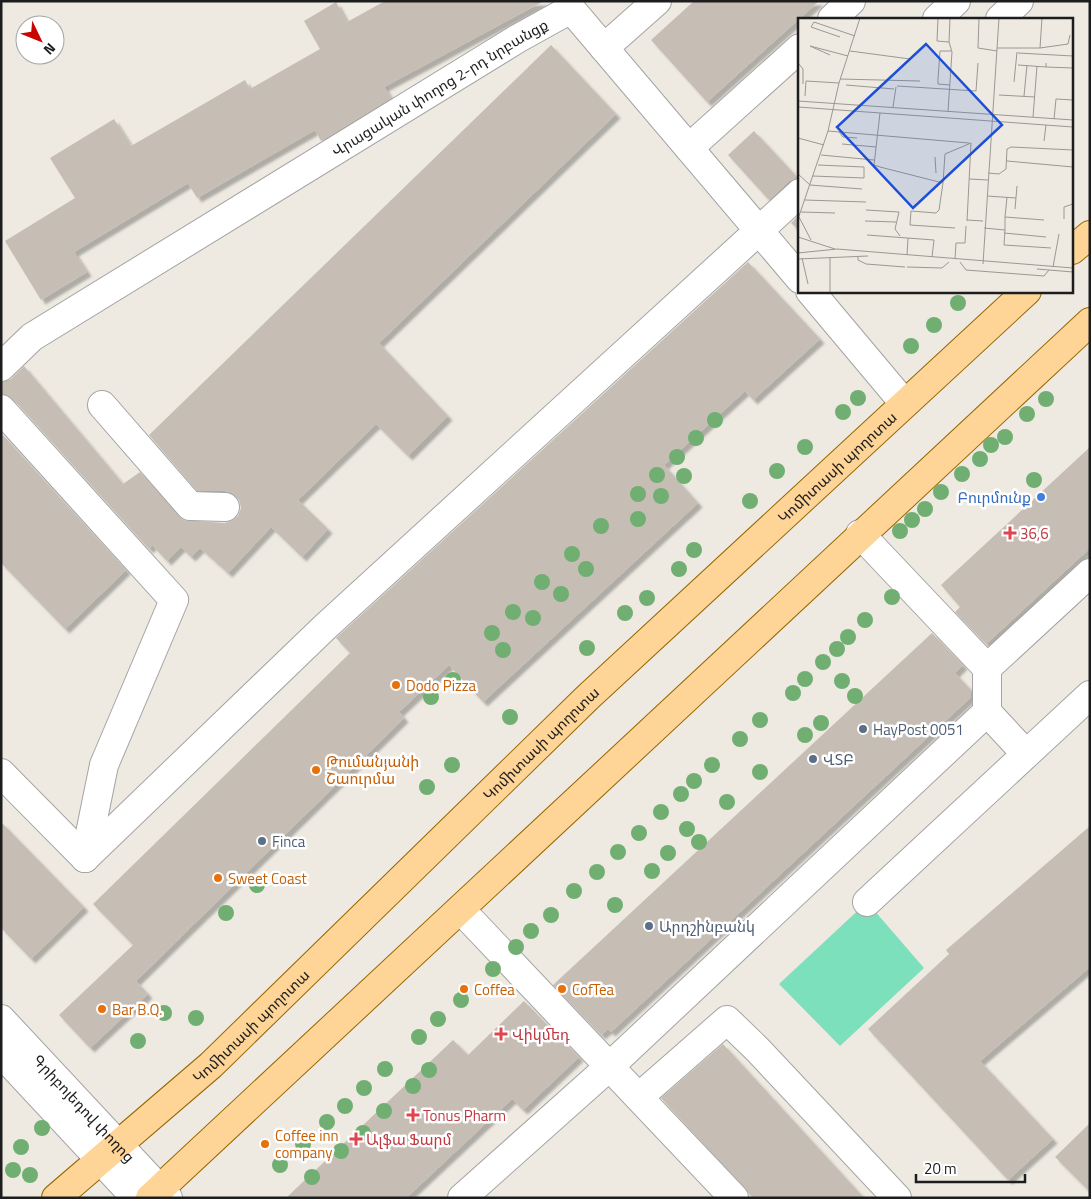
<svg xmlns="http://www.w3.org/2000/svg" width="1091" height="1199" viewBox="0 0 1091 1199" font-family="'Titillium Web','Noto Sans Armenian',sans-serif">
<defs>
<filter id="shadow"><feDropShadow dx="4.5" dy="4.5" stdDeviation="1" flood-color="#0004"/></filter>
</defs>
<rect width="100%" height="100%" fill="#eeeae2"/>
<path fill="#7de0bc" d="M867,902l57,66 -84,78 -61,-62z"/>
<path fill="#c6bdb5" filter="url(#shadow)" d="M385,1h159l-160,86 7,11 -70,43 -6,-11 -118,68 -9,-15 -114,69 13,20 -46,28 -36,-59 70,-43 -25,-40 64,-39 17,27 114,-66 5,9 70,-40 -16,-28 32,-19 11,20z
M694,1h125l-112,101 -56,-62z
M551,45l65,69 -237,229 69,73 -40,40 -32,-32 -78,76 30,29 -26,28 -31,-30 -43,46 -28,-25 -9,9 -10,-10 -14,14 -15,-16 -3,4 -136,-150 -12,-5v-12l10,-3 13,-13 99,118 17,-12 43,48 42,3 8,-3 5,-4 3,-8 -2,-8 -5,-6 -9,-3h-28l-48,-56z
M754,131l44,47 -9,3 -20,19 -41,-45z
M800,214v18l-9,-9z
M748,262l72,77 -67,61 -8,-9 -81,74 34,38 -215,199 -34,-37 -50,47 5,6 -268,263 12,13 -58,54 -31,-33 74,-70 -40,-41 257,-251 -14,-15z
M1,433l125,137 -61,59 -64,-66z
M1090,447v101l-104,96 -31,-32 5,-5 -19,-22z
M932,633l31,32 -8,8 16,17v7l-360,335 -3,-3 -7,6 -48,-50z
M1,822l83,85 -53,52 -30,-31z
M1090,826v141l-110,94 73,78 -45,41 -140,-151 81,-75 -3,-4z
M524,1001l55,56 -56,53 -11,-11 -106,99h-120l167,-158 15,15z
M723,1044l141,154h-111l-92,-100z
M1090,1123v69l-35,-35z"/>
<g fill="none" stroke-linecap="round" stroke-linejoin="round">
<defs>
<g id="minor">
<path d="M832,19l19,-18"/>
<path d="M937,19l19,-18"/>
<path d="M1000,19l19,-18"/>
<path d="M604,48l53,-47"/>
<path d="M689,148l111,-100"/>
<path d="M810,291l94,112"/>
<path id="s1" d="M1,367l31,-30 485,-298 54,-30 229,270"/>
<path d="M102,405l88,101 35,1"/>
<path d="M1,409l173,191 -70,165 -19,93"/>
<path d="M860,534l127,134v44l39,42"/>
<path d="M987,668l103,-95"/>
<path d="M1,773l84,85"/>
<path d="M85,858l240,-231 475,-434"/>
<path d="M867,902l223,-207"/>
<path d="M461,910l273,288"/>
<path id="s2" d="M1,1019l167,179"/>
<path d="M1,1053l135,145"/>
<path d="M639,1097l88,-77 31,30 139,148"/>
<path d="M462,1198l148,-132 377,-354"/>
</g>
<g id="major">
<path d="M1072,250l18,-15"/>
<path id="s3" d="M56,1198l155,-133 377,-368 439,-406"/>
<path d="M150,1198l940,-876"/>
</g>
</defs>
<use href="#minor" stroke="#a4a4a4" stroke-width="30"/>
<use href="#major" stroke="#956700" stroke-width="30"/>
<use href="#minor" stroke="#fff" stroke-width="28"/>
<use href="#major" stroke="#fed497" stroke-width="28"/>
</g>
<g fill="#70ae71">
<circle cx="958" cy="303" r="8"/>
<circle cx="934" cy="325" r="8"/>
<circle cx="911" cy="346" r="8"/>
<circle cx="858" cy="398" r="8"/>
<circle cx="1046" cy="399" r="8"/>
<circle cx="843" cy="412" r="8"/>
<circle cx="1027" cy="414" r="8"/>
<circle cx="715" cy="420" r="8"/>
<circle cx="1005" cy="437" r="8"/>
<circle cx="696" cy="438" r="8"/>
<circle cx="991" cy="445" r="8"/>
<circle cx="805" cy="447" r="8"/>
<circle cx="677" cy="457" r="8"/>
<circle cx="980" cy="459" r="8"/>
<circle cx="777" cy="471" r="8"/>
<circle cx="962" cy="474" r="8"/>
<circle cx="657" cy="475" r="8"/>
<circle cx="684" cy="476" r="8"/>
<circle cx="1034" cy="480" r="8"/>
<circle cx="941" cy="492" r="8"/>
<circle cx="638" cy="494" r="8"/>
<circle cx="661" cy="496" r="8"/>
<circle cx="750" cy="501" r="8"/>
<circle cx="925" cy="509" r="8"/>
<circle cx="638" cy="519" r="8"/>
<circle cx="912" cy="520" r="8"/>
<circle cx="601" cy="526" r="8"/>
<circle cx="900" cy="531" r="8"/>
<circle cx="694" cy="550" r="8"/>
<circle cx="572" cy="554" r="8"/>
<circle cx="586" cy="569" r="8"/>
<circle cx="679" cy="569" r="8"/>
<circle cx="542" cy="582" r="8"/>
<circle cx="561" cy="594" r="8"/>
<circle cx="892" cy="597" r="8"/>
<circle cx="647" cy="598" r="8"/>
<circle cx="513" cy="612" r="8"/>
<circle cx="625" cy="613" r="8"/>
<circle cx="533" cy="618" r="8"/>
<circle cx="865" cy="620" r="8"/>
<circle cx="492" cy="633" r="8"/>
<circle cx="848" cy="637" r="8"/>
<circle cx="587" cy="648" r="8"/>
<circle cx="837" cy="649" r="8"/>
<circle cx="503" cy="650" r="8"/>
<circle cx="823" cy="662" r="8"/>
<circle cx="805" cy="679" r="8"/>
<circle cx="453" cy="680" r="8"/>
<circle cx="842" cy="681" r="8"/>
<circle cx="793" cy="693" r="8"/>
<circle cx="855" cy="696" r="8"/>
<circle cx="431" cy="697" r="8"/>
<circle cx="510" cy="717" r="8"/>
<circle cx="760" cy="720" r="8"/>
<circle cx="821" cy="723" r="8"/>
<circle cx="805" cy="735" r="8"/>
<circle cx="740" cy="739" r="8"/>
<circle cx="452" cy="765" r="8"/>
<circle cx="712" cy="765" r="8"/>
<circle cx="760" cy="772" r="8"/>
<circle cx="694" cy="781" r="8"/>
<circle cx="427" cy="787" r="8"/>
<circle cx="681" cy="794" r="8"/>
<circle cx="727" cy="802" r="8"/>
<circle cx="661" cy="812" r="8"/>
<circle cx="687" cy="829" r="8"/>
<circle cx="639" cy="833" r="8"/>
<circle cx="699" cy="842" r="8"/>
<circle cx="618" cy="852" r="8"/>
<circle cx="668" cy="853" r="8"/>
<circle cx="652" cy="871" r="8"/>
<circle cx="597" cy="872" r="8"/>
<circle cx="257" cy="885" r="8"/>
<circle cx="574" cy="891" r="8"/>
<circle cx="615" cy="905" r="8"/>
<circle cx="226" cy="913" r="8"/>
<circle cx="551" cy="915" r="8"/>
<circle cx="531" cy="931" r="8"/>
<circle cx="516" cy="947" r="8"/>
<circle cx="493" cy="969" r="8"/>
<circle cx="461" cy="1000" r="8"/>
<circle cx="164" cy="1013" r="8"/>
<circle cx="196" cy="1018" r="8"/>
<circle cx="438" cy="1019" r="8"/>
<circle cx="419" cy="1037" r="8"/>
<circle cx="138" cy="1041" r="8"/>
<circle cx="385" cy="1069" r="8"/>
<circle cx="429" cy="1070" r="8"/>
<circle cx="413" cy="1086" r="8"/>
<circle cx="364" cy="1088" r="8"/>
<circle cx="345" cy="1106" r="8"/>
<circle cx="384" cy="1111" r="8"/>
<circle cx="327" cy="1122" r="8"/>
<circle cx="42" cy="1128" r="8"/>
<circle cx="363" cy="1133" r="8"/>
<circle cx="303" cy="1144" r="8"/>
<circle cx="21" cy="1147" r="8"/>
<circle cx="341" cy="1151" r="8"/>
<circle cx="280" cy="1165" r="8"/>
<circle cx="13" cy="1170" r="8"/>
<circle cx="30" cy="1175" r="8"/>
<circle cx="312" cy="1177" r="8"/>
</g>
<circle fill="#3f7fe0" stroke="#fff" stroke-width="2" cx="1041" cy="497" r="5"/>
<g fill="#e0444e" stroke="#fff" stroke-width="2">
<path d="M1007.5 525.5h5v5h5v5h-5v5h-5v-5h-5v-5h5z"/>
<path d="M498.5 1026.5h5v5h5v5h-5v5h-5v-5h-5v-5h5z"/>
<path d="M410.5 1107.5h5v5h5v5h-5v5h-5v-5h-5v-5h5z"/>
<path d="M353.5 1131.5h5v5h5v5h-5v5h-5v-5h-5v-5h5z"/>
</g>
<g fill="#e8710a" stroke="#fff" stroke-width="2">
<circle cx="396" cy="685" r="5"/>
<circle cx="316" cy="770" r="5"/>
<circle cx="218" cy="878" r="5"/>
<circle cx="464" cy="989" r="5"/>
<circle cx="562" cy="989" r="5"/>
<circle cx="102" cy="1009" r="5"/>
<circle cx="265" cy="1144" r="5"/>
</g>
<g fill="#5c6f8a" stroke="#fff" stroke-width="2">
<circle cx="863" cy="729" r="5"/>
<circle cx="813" cy="759" r="5"/>
<circle cx="262" cy="841" r="5"/>
<circle cx="649" cy="926" r="5"/>
</g>
<g text-anchor="middle" dominant-baseline="central" stroke-width="5" stroke-linejoin="round" paint-order="stroke">
<g font-size="15" fill="#1d1d1d" stroke="#fff">
<text stroke="none"><textPath href="#s1" startOffset="521">Վրացական փողոց 2-րդ նրբանցք</textPath></text>
<text stroke="none"><textPath href="#s3" startOffset="1070">Կոմիտասի պողոտա</textPath></text>
<text stroke="none"><textPath href="#s3" startOffset="665">Կոմիտասի պողոտա</textPath></text>
<text stroke="none"><textPath href="#s3" startOffset="260">Կոմիտասի պողոտա</textPath></text>
<text stroke="none"><textPath href="#s2" startOffset="122">Գրիբոյեդով փողոց</textPath></text>
</g>
<g font-size="15" fill="#366cbe" stroke="#fff" text-anchor="end">
<text x="1031" y="497">Բուրմունք</text>
</g>
<g font-size="15" fill="#be3a42" stroke="#fff" text-anchor="start">
<text x="1020" y="533">36,6</text>
<text x="512" y="1034">Վիկմեդ</text>
<text x="423" y="1115">Tonus Pharm</text>
<text x="366" y="1139">Ալֆա Ֆարմ</text>
</g>
<g font-size="15" fill="#c56008" stroke="#fff" text-anchor="start">
<text x="406" y="685">Dodo Pizza</text>
<text x="326" y="761">Թումանյանի<tspan x="326" dy="17">Շաուրմա</tspan></text>
<text x="228" y="878">Sweet Coast</text>
<text x="474" y="989">Coffea</text>
<text x="572" y="989">CofTea</text>
<text x="112" y="1009">Bar B.Q.</text>
<text x="275" y="1135">Coffee inn<tspan x="275" dy="17">company</tspan></text>
</g>
<g font-size="15" fill="#4e5e75" stroke="#fff" text-anchor="start">
<text x="873" y="729">HayPost 0051</text>
<text x="823" y="759">ՎՏԲ</text>
<text x="272" y="841">Finca</text>
<text x="659" y="926">Արդշինբանկ</text>
</g>
</g>
<g transform="translate(798 18)">
<rect width="275" height="275" fill="#eeeae2"/>
<path fill="none" stroke="#9a9893" stroke-width="1" d="M140,0l-1,23 12,1M181,0l-1,30 19,3M42,19l-29,-10 3,-5 41,14M199,30h43l2,-30M242,30l28,-4 2,-9M52,33l60,8M220,35l55,3M32,37l-20,-9 38,10M0,45l5,6v15M220,47l28,2v-4M248,49l27,1M42,61l80,2M216,64l3,-30M48,67l48,4M152,67l-12,-1v-5l2,-28h11M99,68l79,5 2,-28M201,77l36,2M7,78l1,-15 33,2M226,78l3,-31M0,83l275,19M0,89l275,20M95,89l3,-20M150,93l4,-59 -3,-10 1,-24M82,95l-6,52 6,2 63,16 2,-29 26,-11M235,99l4,-51M256,101l2,-20 17,1M30,113l141,12M41,114l4,5 14,1M0,120l26,7M246,123l2,-16M44,126l34,3M23,137l53,5M137,139l1,16M209,143l66,6M190,155l11,1 7,-5 1,-20 4,-2 62,3M0,156l12,11 52,4M15,158l51,2v-11l-46,-2M171,161l19,1M145,165l-4,27 -3,3 -25,-2 -1,14 45,3M189,178l29,2M7,182l61,2M217,191l2,-23M68,192l33,2 -4,17 5,7M3,194l34,1M1,199l12,23M207,199l2,-20M0,201l30,-88 11,-48 21,-65M266,201v-12l9,-3M169,202l16,1M67,203l31,1M169,203l4,-78M186,210l21,2 -1,15 47,3M207,212v-13l39,3M206,215l42,4M69,217l67,5 -2,17M0,219l37,12M0,235l39,-4 236,19M109,237l1,-17M60,238v4l8,4 39,3M32,239v36M4,240l6,26M0,241l70,-3M157,241l1,-16h9l1,-17M162,244l6,8 78,6 5,-6M185,246l16,-246M109,249l35,1 7,-6M255,249l6,-33M239,251l36,3"/>
<path fill="#1d4ed8" fill-opacity="0.15" stroke="#1d4ed8" stroke-width="2.5" d="M128,26l76,81 -89,83 -76,-81z"/>
<rect width="275" height="275" fill="none" stroke="#1d1d1d" stroke-width="2.5"/>
</g>
<rect width="1091" height="1199" fill="none" stroke="#1d1d1d" stroke-width="5"/>
<g transform="translate(40 40) rotate(133)"><circle r="24" fill="#ffffff" stroke="#a5a5a5"/>
<path d="M0-4L9 19L0 12L-9 19Z" fill="#c90500"/>
<text y="-8" font-size="14" font-weight="bold" text-anchor="middle" fill="#1d1d1d">N</text>
</g>
<path d="M916 1174v8h109v-8" fill="none" stroke="#1d1d1d" stroke-width="2.5"/>
<text x="924" y="1174" font-size="15" fill="#1d1d1d" stroke="#ffffff" stroke-width="4" paint-order="stroke">20 m</text>
</svg>
